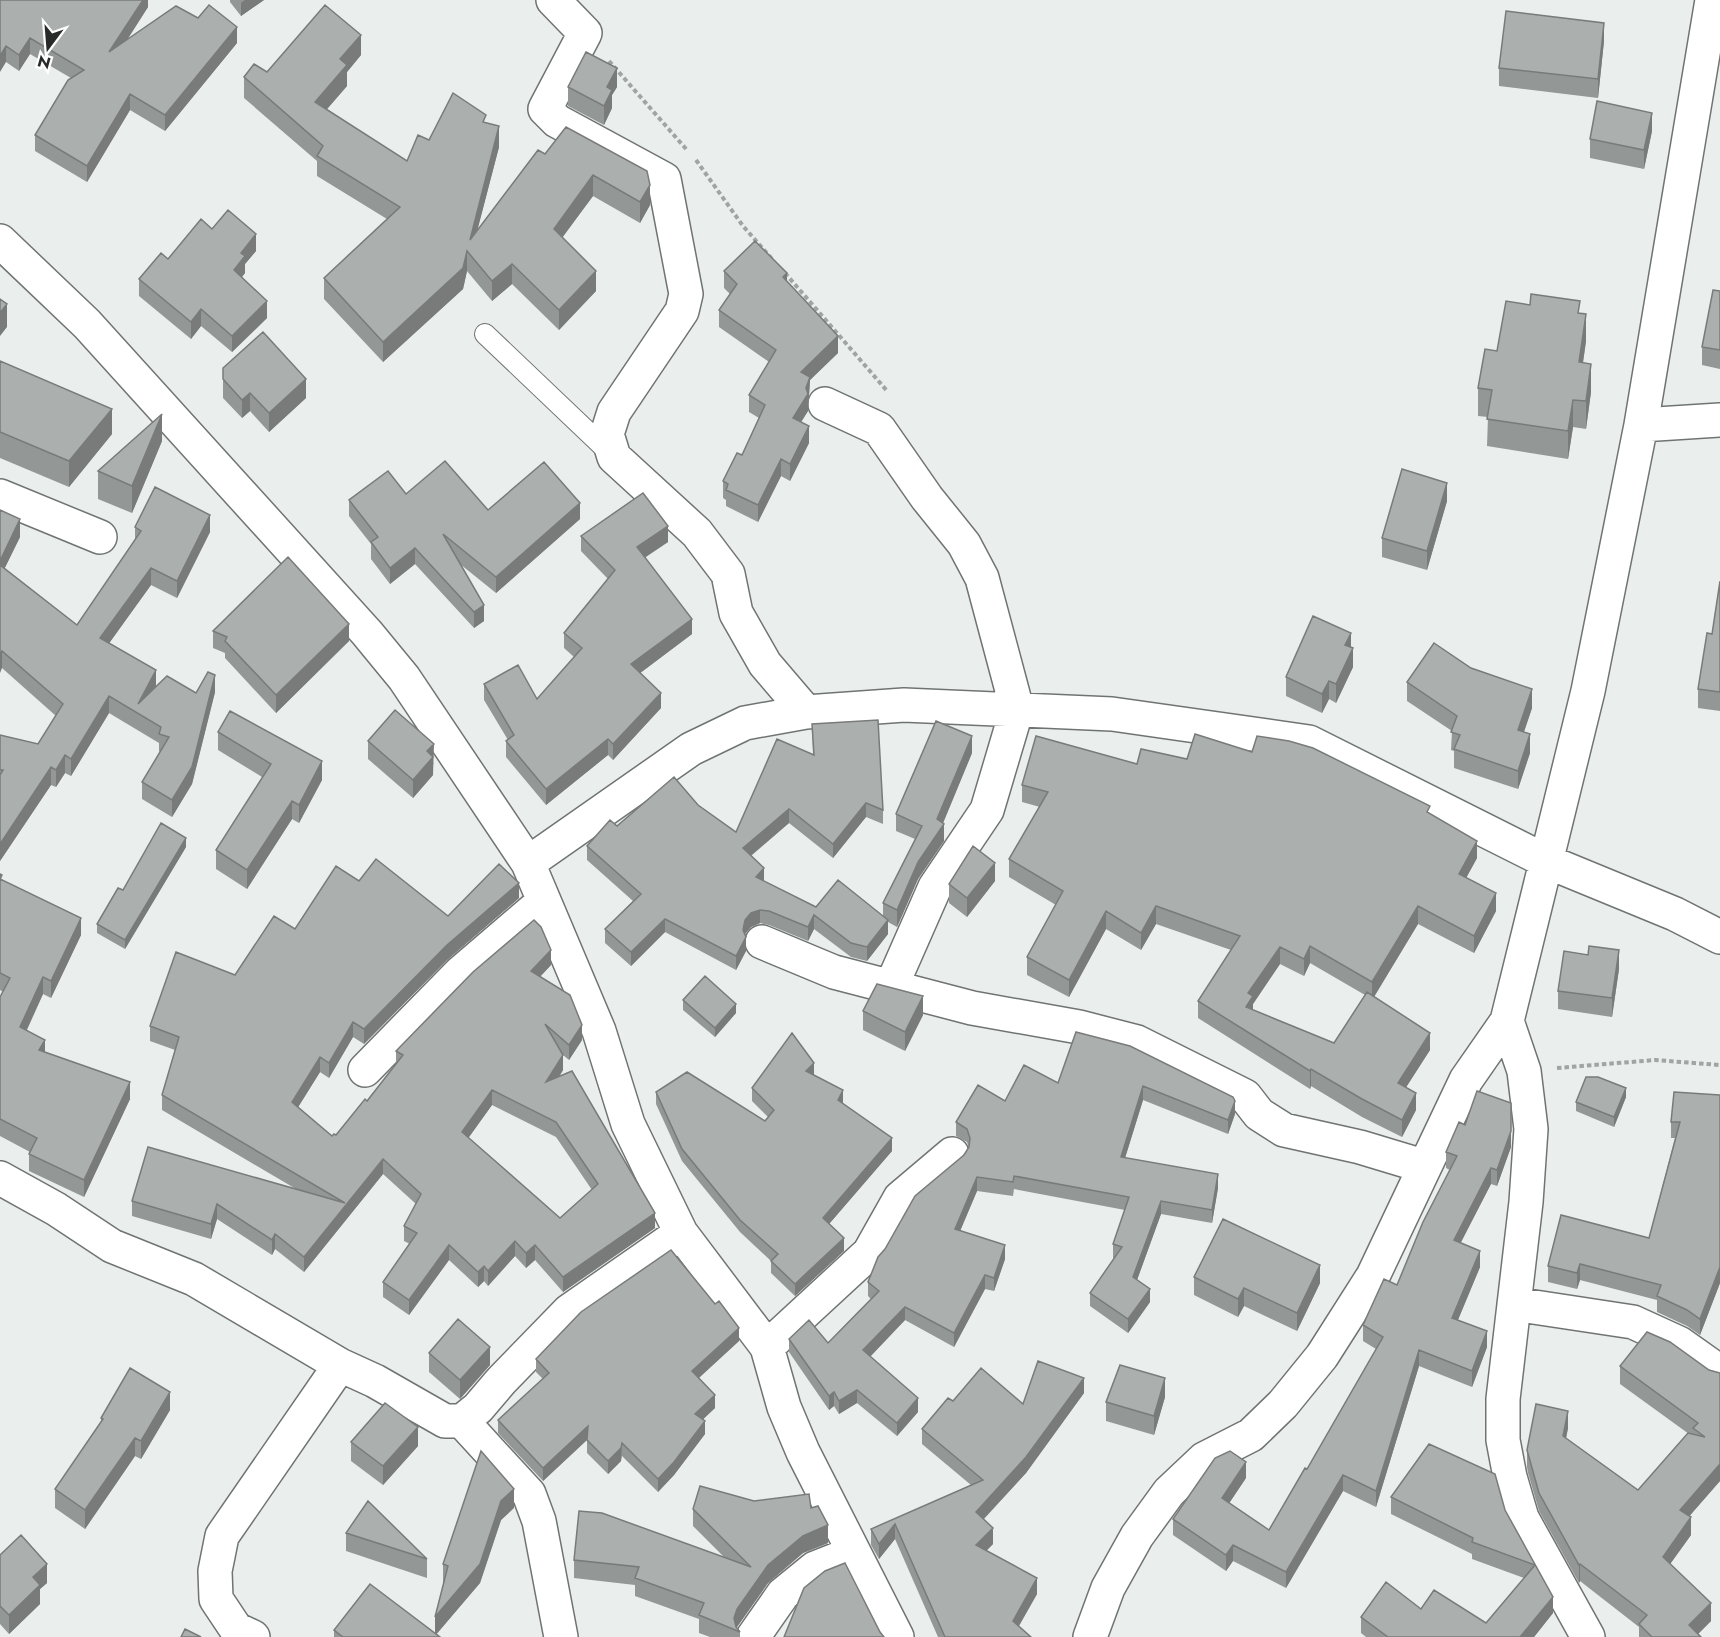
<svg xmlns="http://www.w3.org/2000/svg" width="1720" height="1637" viewBox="0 0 1720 1637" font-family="Jost,sans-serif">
<rect width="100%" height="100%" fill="#eaefed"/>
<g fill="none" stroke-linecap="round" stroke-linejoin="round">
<defs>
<path id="lane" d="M485,334l125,119"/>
<path id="street" d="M553,0l32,33 -40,76 12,12 107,58 22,115 -4,17 -68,101 -7,22 7,23 83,76 31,41 8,39 29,51 41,48
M0,241l87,83 280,309 37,45 124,185 71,168 29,93 53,109 86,114 17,60 19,45 94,185
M825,404l54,25 48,69 37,46 18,34 35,131 -30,101 -52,77 -44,100
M1641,425l79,-5
M0,496l100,41
M528,863l163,-114 54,-26 61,-11 98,-7 208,9 197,28 237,119 129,53 45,23
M762,942l72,30 138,36 107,19 58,15 108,54 14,18 25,16 76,17 63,19
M1507,1021l17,50 7,58 -5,73 -23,197v41l7,37 12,41 66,119
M365,1070l95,-97 83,-71
M0,1178l56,31 56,37 82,33 146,86 35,16 70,40h17l16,-13 23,-27 68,-70 112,-78
M1514,1304l119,18 46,21 41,29
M767,1347l102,-94 31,-55 52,-44
M462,1421l67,73 10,27 22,116
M253,1637l-17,-8 -20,-30 -1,-28 7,-35 118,-171
M753,1637l30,-43 32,-26 38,-15
M1090,1637l18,-49 29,-52 32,-44 35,-33 47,-24 32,-31 39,-48 51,-80 93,-196 41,-59 81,-330 53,-266 71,-425"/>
</defs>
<use href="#lane" stroke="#6f7472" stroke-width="22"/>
<use href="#street" stroke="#6f7472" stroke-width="36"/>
<path stroke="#a0a4a2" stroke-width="4" stroke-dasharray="4.5 3" stroke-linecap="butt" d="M609,61l78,89
M696,160l47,66 29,33
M785,273l103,119
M1557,1068l98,-8 65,5"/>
<use href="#lane" stroke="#fff" stroke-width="20"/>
<use href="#street" stroke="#fff" stroke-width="33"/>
</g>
<path fill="#939796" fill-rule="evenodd" d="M0,0h148v7l-21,33 110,3 -72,88 -35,-21 -43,72 -52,-31v-16l36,-57 -41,-24 -11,17 -13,-9z
M230,0h34l-23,16 -11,-14z
M1604,41l-6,57 -99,-12v-18z
M361,55l-14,17v14l-21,24 81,51 22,-21 57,-17 13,24 -22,83 68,-76 21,-27 84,78 -10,18 -47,-27 -31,41 34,54 -37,39 -47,-46 -20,17 -25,-30 -4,18 -80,73 -59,-63v-21l63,-59 -70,-43v-15l-73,-63v-21l23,-5z
M568,87h49l-5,8v13l-8,17 -36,-19z
M1652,131l-8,38 -54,-11v-19z
M212,229l44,22 -11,13v9l-3,4 25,41 -35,34 -31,-26 -10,13 -52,-43v-17z
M724,271l63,10 51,72 -28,27 -2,31 -7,11 8,21 -19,38 -9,-5 -23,46 -32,-16v-6l-3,-2v-17l19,-26 17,-37 -10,-6v-17l20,-33 -50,-35v-17l11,-16 -6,-6z
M1720,291v78l-18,-4v-18z
M1580,313l6,28 -3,22 8,29 -5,37 -13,-2 -5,32 -81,-13 1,-29 -10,-1v-28l19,-37z
M0,361l112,73 -43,53 -69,-29z
M223,368l83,30 -37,34 -19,-21 -8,7 -19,-20z
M162,441l-30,72 -34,-14v-28z
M406,494l82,16 92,9 -84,74 -36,-29 24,57 -10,7 -59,-64 -25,20 -19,-25v-15l-22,-28v-16z
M1447,501l-20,69 -45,-13v-19z
M0,510l20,27 -16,32 73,56 58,-84v-14l75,5 -33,66 -26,-13 -42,58 47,44 40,6 19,-1 -23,92 -20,33 -30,-18v-17l18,-30 -1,-1v-8l-50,-30 -38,63 -6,-3 -9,14 -5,-2 -51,76v-126l38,9 18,-28 -54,-48z
M581,536l87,6 -23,15 47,77 -52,39 21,35 -48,52 -5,-5 -62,50 -40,-48v-16l2,-1 -24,-40v-16l53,15 37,-42 -10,-9v-15l44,-54 -27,-28z
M1720,581v130l-22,-3v-19l14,-55z
M213,631l136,10 -73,72 -51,-55v-5l-12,-5z
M1351,647l2,20 -17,36 -7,-4 -7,14 -36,-17v-19z
M1471,668l61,40 -8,24 6,21 -12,36 -64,-21v-17l-3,-1 1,-19 -45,-30v-19z
M812,724l71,86v14l-17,-7 -33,41 -44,-35 -38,33 13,25 52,26 67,10v-14l32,-64 -19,-8v-17l76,-61 -29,70 1,18 -26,38 -21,48 -9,-5v12l-21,27 -16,-4 -37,-28 -6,12 -39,-16 -9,-2 -9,4 -6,7 1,17 -10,19 -71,-38 -34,34 -26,-23v-14l28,-28 -46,-41v-14l30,-20 81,-21 38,27 77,-78z
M218,732l104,48 -23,43 -7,-4 -45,70 -31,-20v-19l46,-73 -44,-27z
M368,741l66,22 -1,1v11l-20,23 -45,-39z
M1137,764l293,50 47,44 -11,20 30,33 -22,42 -56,-29 -44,73 56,53 -24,37 10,23 -14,27 -40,-20 -51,-31 -1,3 -112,-71v-17l33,-51 -75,-26 -15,26 -35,-21 -37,68 -42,-22v-18l29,-52 -47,-28v-18l31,-52 -18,-5v-17zM1310,963l55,32 -31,48 -81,-33v-6l27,-40 24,12z
M186,847l-61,102 -28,-16v-9l26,-34z
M0,874l2,6 79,55 -30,63 -8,-4 -16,36 18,22 85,47 -46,98 -55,-26v-17l1,-2 -30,-16v-139l3,-5 -3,-2z
M359,881l89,35 71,-18 -72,62 -83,84 -11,-7 -24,41 -9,-6 -22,35 34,29 4,-1 31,-34 29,-36v-14l155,-86 -11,12 42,63 -13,20 -6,-5v15l-4,7 96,151 -92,64 -28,-32 -9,8 -11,-12 -27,30 -4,-5 -6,6 -29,-27 -40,55 -26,-18v-15l27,-38 -6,-3v-15l12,-22 -33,-30 -79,98 -29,-23 -3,6 -55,-36 -6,20 -79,-23v-15l164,-12 -134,-79v-15l13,-45 -25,-9v-15l85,-51 60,-46zM492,1105l64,32 36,53 -32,28 -92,-80z
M995,881l-28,36 -18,-14v-19z
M1619,969l-7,48 -54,-8v-18z
M683,1000l53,13 -21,24 -32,-27z
M863,1011l60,4 -18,36 -42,-21z
M1076,1032l159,82 -7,20 -85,-34 -18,58 93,30 -6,35 -51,-9 -24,66 13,22 -22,31 -38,-27v-13l25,-35h-2v-14l12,-34 -111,-21 -1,7 -36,-5 -17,40 45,28 -11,32 -9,-2 -31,58 -49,-27 -35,37 48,55 -21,24 -40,-33 -18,11 -5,-8 -5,4 -40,-58v-13l39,4 43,-44 -3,-3v-14l17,-33 84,-101 -2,-6 -11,-6v-14l49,-21 53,-18z
M814,1075l78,76 -63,73 15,27 -49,45 -24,-23v-12l-31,-29 -58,-71 -26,-57v-12l109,29 3,-4 -16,-16v-13z
M1720,1095v188l-20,52 -13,-9 -30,-14v-12l-77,-20 -3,9 -29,-7v-16l101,-28 26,-100h-4v-16z
M1626,1097l-12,30 -38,-16v-9z
M1465,1125l46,22 -14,39 -6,-2 -31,59 20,24 -22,53 29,27 -15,40 -53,-21 -43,141 -33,-16 -57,97 -53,-27 -7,10 -53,-36v-16l73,-41 -17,25 40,27 38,-61 69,-120 -13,-8v-16l34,-40 53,-115 -4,-2v-16z
M1194,1277l126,6 -23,48 -53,-25 -6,11 -44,-22z
M739,1341l-40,37 16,30 -12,11 2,15 -31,41 -16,17 -36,-36 -1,5 -13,13 -21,-21v-13l-44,41 -45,-48v-13l45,-41 -7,-7v-13z
M429,1353l61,12 -30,34 -31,-27z
M1620,1366l89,4 11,3v108l-31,35 2,19 -21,29 41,57 -13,13 3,3h-62v-10l-59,-46 -1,2 -40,-72 -11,-38 -1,-6v-17l41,-22 -2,10 72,52 51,-56 -69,-50z
M1084,1393l-58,80 -42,46 9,25 -7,7 51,43 -18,32 12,11h-93l-43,-98 -16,20 -8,-14v-16l100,-44 -49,-41v-15l31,-28 70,3z
M1165,1397l-11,38 -48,-14v-19z
M170,1410l-29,49 -6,-3 -50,73 -30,-21v-19l46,-67v-4z
M351,1442l67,4 -35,39 -32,-24z
M1391,1497l114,13 48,87v16l-19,24h-168l-5,-4v-16l60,-8 65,14 38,-45 -52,-19v-5l-81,-40z
M754,1501l57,7 17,35 -25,10 -35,30 -31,44v1l3,4v5h-30l-11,-4v-14l-64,-23v-11l-61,-7v-18l150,-3 -31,-31v-17z
M514,1508l-13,12 -21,63 -44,51 4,3h-106v-7l101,4 9,-51h-1v-19z
M346,1533l81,26v19l-81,-27z
M0,1555l47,28 -7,6v15l-31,30 -9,-10z"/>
<path fill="#787b7a" d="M143,0h5v7l-39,61v-16z
M245,0h19l-23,16v-13z
M1604,23v18l-6,57v-19z
M237,27v16l-72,88v-16z
M361,35v20l-14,17v14l-32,37v-21l25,-43z
M30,38v16l-11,17v-16z
M6,46v16l-6,10v-16z
M617,68v19l-5,8v13l-8,17v-19l3,-19z
M130,94v16l-43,72v-16z
M1652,113v18l-8,38v-19z
M499,126v21l-28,108 -1,-15z
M593,175v21l-39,53v-20z
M650,185v20l-10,18v-21z
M256,234v17l-11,13v9l-11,14v-17l7,-17z
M467,251v20l-4,18 -80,73v-20z
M512,264v20l-20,17v-20z
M596,271v20l-37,39v-20z
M787,273v17l-4,-13z
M267,301v17l-35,34v-16z
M7,304v23l-7,9v-23z
M201,309v17l-10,13v-17z
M1586,314v27l-7,48v-27z
M838,336v17l-28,27 -2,31 -15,24v-17l8,-46z
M1591,364v28l-5,37v-28z
M306,379v19l-37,34v-19z
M250,393v18l-8,7v-18z
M1573,400v27l-5,32v-28z
M112,409v25l-43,53v-26z
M162,414v27l-30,72v-27z
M809,426v17l-19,38v-17z
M781,459v17l-23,46v-17z
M1447,483v18l-20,69v-19z
M580,503v16l-84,74v-16z
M210,515v17l-33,66v-17z
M20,519v18l-20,41v-17z
M668,526v16l-31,21v-16z
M415,548v16l-25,20v-16z
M151,568v17l-51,71v-18z
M484,605v16l-10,7v-16z
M692,619v15l-61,46v-16z
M349,624v17l-73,72v-18z
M1351,633v19l-6,-7z
M1353,648v19l-17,36v-19z
M2,651v17l-2,5v-17z
M156,670v17l-18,17z
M215,675v17l-23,92 -20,33v-17z
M1329,681v18l-7,14v-19z
M1532,689v19l-14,41v-19z
M661,693v15l-48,52v-16z
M109,696v17l-38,63v-17z
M1530,734v19l-12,36v-18z
M972,736v17l-31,75 3,-4v17l-26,38 -21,48v-17l40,-91z
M608,739v16l-62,50v-16z
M434,744l-1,31 -20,23v-18l14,-29z
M65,755v18l-9,14v-17z
M322,761v19l-23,43v-18z
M51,767v18l-51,76v-17z
M292,801v18l-45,70v-19z
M866,803v14l-33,41v-14z
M789,809v14l-46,39v-14z
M186,838v9l-61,102v-9z
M1477,841v17l-18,33v-17z
M995,863v18l-28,36v-19z
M764,868v14l-8,-5z
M519,883v15l-72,62 -83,84v-15l83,-84z
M1496,893v18l-22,42v-17z
M1156,906v18l-15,26v-17z
M1418,906v18l-46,76v-18z
M760,910v13l-9,4 -6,7 1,3v14l-10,19v-14l7,-26 2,-10 6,-7z
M1106,911v18l-37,68v-17z
M814,915v14l-6,12v-14z
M81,918v17l-30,63v-17z
M665,919v13l-34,34v-14z
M888,920v14l-21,27v-14z
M1310,946v17l-6,13v-17z
M1280,947v17l-27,40v10l-7,-7 2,-14z
M551,950v15l-20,21v-15z
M1619,950v19l-7,48v-19z
M43,977v17l-23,50v-17z
M923,996v19l-18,36v-19z
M736,1004v9l-21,24v-9z
M353,1022v15l-24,41v-15z
M582,1025v15l-13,20v-15z
M1430,1033v17l-32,50v-17z
M45,1040v17l-6,-7z
M563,1055v15l-17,28v-16z
M320,1057v15l-28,45v-15z
M814,1063v12l-8,-4z
M1311,1069v17l-1,3v-18z
M130,1082v17l-46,98v-17z
M1143,1086v14l-22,71v-14z
M1626,1088v9l-12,30v-10z
M492,1090v15l-30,42v-15z
M843,1090v13l-5,10v-13z
M1416,1093v17l-14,27v-17z
M1235,1101v13l-7,20v-14z
M1511,1131v16l-14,39v-16z
M892,1138v13l-69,80v-13z
M383,1159v15l-79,98v-15z
M1491,1168v16l-37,72v-16z
M1218,1174v14l-6,35v-13z
M977,1177v14l-22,52v-14z
M1161,1201v13l-28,77v-14z
M217,1204v15l-6,20v-15z
M655,1213v15l-92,64v-15z
M275,1234v15l-3,6v-15z
M844,1238v13l-49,45v-12z
M515,1241v15l-27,30v-15z
M449,1245v15l-40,55v-15z
M535,1245v15l-9,8v-15z
M1005,1245v14l-11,32v-13z
M1480,1251v16l-28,67v-16z
M1580,1264v16l-3,9v-16z
M1320,1265v18l-23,48v-18z
M484,1266v15l-6,6v-15z
M1720,1267v16l-20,52v-16z
M985,1275v14l-31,58v-14z
M1244,1288v18l-6,11v-18z
M1150,1289v13l-22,31v-14z
M905,1307v13l-42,44v-14z
M739,1328v13l-47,43v-13z
M1487,1331v16l-15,40v-16z
M490,1347v18l-30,34v-19z
M1419,1350v16l-43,141v-16z
M1084,1378v15l-58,80 -50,54v-15z
M1165,1378v19l-11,38v-19z
M857,1390v13l-18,11v-13z
M170,1392v18l-29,49v-18z
M834,1392v14l-5,4v-14z
M715,1395v13l-20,19v-13z
M918,1398v14l-21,24v-13z
M1568,1411v17l-5,26v-18z
M705,1421v13l-31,41 -16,17v-13z
M588,1426v13l-45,42v-13z
M418,1427v19l-35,39v-19z
M135,1438v18l-50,73v-19z
M622,1443l-1,18 -13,13v-13z
M1246,1462v16l-24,36v-16z
M1720,1464v17l-40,46v-17z
M1343,1475v16l-57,97v-16z
M514,1489v19l-13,12 -21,63 -45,53v-19l66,-116z
M1691,1517v18l-28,39v-17z
M895,1524v15l-16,20v-15z
M828,1525v18l-25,10 -35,30 -31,44 -1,3 -2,-12 3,-9 31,-44 35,-29z
M993,1528v16l-17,17v-16z
M1233,1545v16l-7,10v-16z
M47,1564v19l-7,6v15l-31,30v-19l24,-38z
M1580,1564v17l-1,2v-18z
M1037,1578v16l-24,42v-15z
M1553,1597v16l-19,24h-14z
M1711,1603v18l-16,16 -6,-12z"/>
<path fill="#abb0af" stroke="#787b7a" stroke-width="1.5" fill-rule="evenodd" d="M0,0h143l-34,52 67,-46 22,12 11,-13 28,22 -72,88 -35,-21 -43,72 -52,-31 33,-55 16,-10 -54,-32 -11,17 -13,-9 -6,10z
M325,5l36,30 -21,24 7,6 -32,37 92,59 11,-26 11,5 24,-47 33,22 -3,7 16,4 -29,114 68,-90 7,4 21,-27 81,44 3,14 -10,17 -47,-27 -39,54 42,42 -37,39 -47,-46 -20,17 -25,-30 -4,17 -80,74 -59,-64 76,-71 -83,-51 6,-10 -79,-69 10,-13 13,8z
M1506,11l98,12 -6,56 -99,-11z
M586,52l31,16 -10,19 5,3 -8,16 -36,-19z
M1597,101l55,12 -8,37 -54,-11z
M228,210l28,24 -15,19 4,3 -11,14 33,31 -35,35 -31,-27 -10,13 -52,-43 22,-26 7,6 33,-40 11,10z
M755,241l32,32 -4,4 55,59 -37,36 9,5 -4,11 2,6 -15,24 16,8 -19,38 -9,-5 -23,46 -32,-15 2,-6 -5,-3 14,-28 5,2 23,-50 -16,-10 27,-45 -57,-40 18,-26 -13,-13z
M1713,290l7,1v59l-18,-3z
M1531,294l49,7 -2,12 8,1 -7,48 12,2 -5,37 -13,-1 -5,31 -81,-12 5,-29 -14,-2 7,-39 12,2 9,-50 24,4z
M0,299l7,5 -7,9z
M263,332l43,47 -37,34 -19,-20 -8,7 -19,-21v-11z
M0,361l112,48 -43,52 -69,-29z
M162,414l-30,72 -34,-15z
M445,461l43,49 56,-48 36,41 -84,74 -53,-43 41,71 -10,7 -59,-64 -25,20 -19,-26 7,-5 -29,-37 39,-29 18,23z
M1402,469l45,14 -20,68 -45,-13z
M155,487l55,28 -33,66 -26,-13 -51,70 56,32 -18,34 29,-28 29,17 12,-21 7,3 -23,92 -20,33 -30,-18 27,-45 -10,-3 2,-7 -52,-31 -38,63 -6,-4 -9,15 -5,-3 -51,77v-69l3,-5h-3v-35l38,9 25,-40 -61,-53 -2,5v-91l77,60 64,-94 -6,-4z
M643,493l25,33 -31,21 55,72 -61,45 30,29 -48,51 -5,-5 -62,50 -40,-48 8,-6 -30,-51 34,-19 19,34 45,-51 -18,-15 51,-63 -34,-34z
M0,510l20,9 -20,42z
M288,557l61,67 -73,71 -51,-54 2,-4 -14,-6z
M1720,581v111l-22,-3 9,-56 5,1z
M1313,616l38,17 -6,12 8,3 -17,36 -7,-3 -7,13 -36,-17z
M1434,643l37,25 61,21 -14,41 12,4 -12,37 -64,-22 6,-14 -9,-3 6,-16 -50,-34z
M395,710l39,34 -7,7 6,6 -20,23 -45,-39z
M230,711l92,50 -23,44 -7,-4 -45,69 -31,-20 55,-86 -53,-32z
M878,720l5,90 -17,-7 -33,41 -44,-35 -46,39 21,20 -8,9 60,30 22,-27 50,40 -21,27 -16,-4 -37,-28 -6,12 -39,-16 -9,-1 -9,3 -6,7 -2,10 3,7 -10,19 -71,-37 -34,33 -26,-23 36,-35 -54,-48 23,-26 7,6 57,-49 24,28 38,27 41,-93 37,16 -2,-31z
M936,721l36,15 -35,83 7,5 -26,38 -21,48 -14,-7 39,-77 -26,-12z
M1195,734l57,18 5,-16 32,5 24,7 117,58 -3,6 50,29 -18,33 37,19 -22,43 -56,-30 -46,76 -62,-36 -6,13 -24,-12 -32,46 5,3 -7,11 88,36 33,-51 63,41 -32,50 18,10 -14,27 -40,-21 -51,-30 -1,2 -112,-70 42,-65 -84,-30 -15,27 -35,-22 -37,69 -42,-23 36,-66 -54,-32 39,-67 -26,-7 14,-49 101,28 4,-15 46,10z
M161,823l25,15 -61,102 -28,-16 21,-36 5,2z
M973,846l22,17 -28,35 -18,-14z
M376,859l72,57 51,-52 20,19 -72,62 -83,84 -11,-7 -24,41 -9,-6 -28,45 40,34 2,-2 2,1 29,-36 2,2 36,-46 -7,-4 77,-79 61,-52 7,7 10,23 -20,21 39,24 12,30 -13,20 -24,-21 18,31 -17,27 26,-11 83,142 -92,64 -28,-32 -9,8 -11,-12 -27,30 -4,-5 -6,6 -29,-27 -40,55 -26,-18 34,-49 -13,-7 17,-32 -38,-35 -79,98 -29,-23 -3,6 -55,-36 -6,20 -79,-23 16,-54 197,56 -183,-108 17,-58 -29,-11 26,-74 59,23 39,-59 21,13 41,-63 23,15zM492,1090l64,32 42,62 -38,34 -98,-86z
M0,874l2,1 -2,4 81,39 -30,63 -8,-4 -23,50 25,13 -6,10 91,32 -46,98 -55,-26 8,-16 -37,-19v-122l10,-19 -10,-5z
M1589,946l30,4 -7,48 -54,-7 6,-40 24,4z
M705,976l31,28 -21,24 -32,-28z
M877,984l46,12 -18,36 -42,-21z
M1076,1032l54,14 103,51 2,4 -7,19 -85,-34 -22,71 97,17 -6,36 -51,-9 -28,76 17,12 -22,30 -38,-26 32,-46 -9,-3 16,-47 -115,-21 -1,6 -36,-5 -22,52 50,16 -11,33 -9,-3 -31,58 -49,-26 -42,43 55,48 -21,25 -40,-33 -18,11 -5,-9 -5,4 -40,-57 20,-19 19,23 51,-52 -11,-9 10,-25 7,-8 30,-53 49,-41 5,-8 1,-9 -3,-9 -11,-7 22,-37 27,16 19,-36 34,18z
M792,1033l22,30 -8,8 37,19 -5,10 54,38 -69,80 21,20 -49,46 -24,-23 7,-7 -38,-34 -58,-71 -26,-57 31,-20 78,49 9,-11 -22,-22z
M1586,1077h12l28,11 -12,29 -38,-15z
M1477,1091l34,12v28l-14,39 -6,-2 -37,72 26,11 -28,67 35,13 -15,40 -53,-21 -43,141 -33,-16 -57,97 -53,-27 -7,10 -53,-36 42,-61 15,-7 16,11 -24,36 47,32 36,-62 2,1 76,-132 -20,-12 21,-46 13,6 26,-63 34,-66 -11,-4 13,-30 6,3z
M1674,1092l46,3v172l-20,52 -13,-9 -30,-14 4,-11 -81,-21 -3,9 -29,-7 13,-51 88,23 31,-116h-9z
M1223,1219l97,46 -23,48 -53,-25 -6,11 -44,-22z
M671,1250l44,54 4,-3 20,27 -47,43 23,24 -20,19 10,7 -31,41 -16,17 -36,-36 -1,5 -13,13 -21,-21 1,-14 -45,42 -45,-48 51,-47 -13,-14 45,-47z
M458,1319l32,28 -30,33 -31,-27z
M1647,1332l23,10 39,28 11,3v91l-40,46 11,7 -28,40 48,46 -22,22 12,12h-49l-13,-13 8,-9 -67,-51 -1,1 -40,-72 -12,-43 9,-46 32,7 -5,25 75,54 50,-57 17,4 -12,-9 5,-5 -78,-57z
M1038,1361l46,17 -58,79 -50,55 17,16 -17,17 61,33 -24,43 18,16h-86l-50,-113 -16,20 -8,-15 112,-49 -61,-51 26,-31 5,3 28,-33 42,36z
M1120,1365l45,13 -11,38 -48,-14z
M130,1368l40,24 -29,49 -6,-3 -50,72 -30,-21 48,-70 -2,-1z
M385,1403l33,24 -35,39 -32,-24z
M1429,1444l66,30 10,36 48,87 -33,40h-132l-27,-20 25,-35 35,27 13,-19 52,33 49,-58 -63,-23 1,-4 -82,-41z
M481,1451l33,38 -13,12 -21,63 -45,53 13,-51 -5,-2z
M700,1486l54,15 55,-7 2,14 7,-2 10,19 -25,11 -35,29 -31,44 -3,9 2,9 4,5 -41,-17 5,-12 -69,-25 4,-11 -65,-7 5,-49 23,2 149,54 -58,-58z
M368,1501l59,58 -81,-26z
M21,1535l26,29 -14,13 7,8 -31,30 -9,-9v-51z
M845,1563l35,69 4,5h-100l20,-49 21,-17z
M370,1584l70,53h-97l-9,-7z
M185,1629l16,8h-20z"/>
<g transform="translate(48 48) rotate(196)" stroke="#ffffff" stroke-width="4.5" paint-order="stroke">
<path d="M0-4.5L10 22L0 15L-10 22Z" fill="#282a29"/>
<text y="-9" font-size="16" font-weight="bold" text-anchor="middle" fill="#282a29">N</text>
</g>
</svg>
